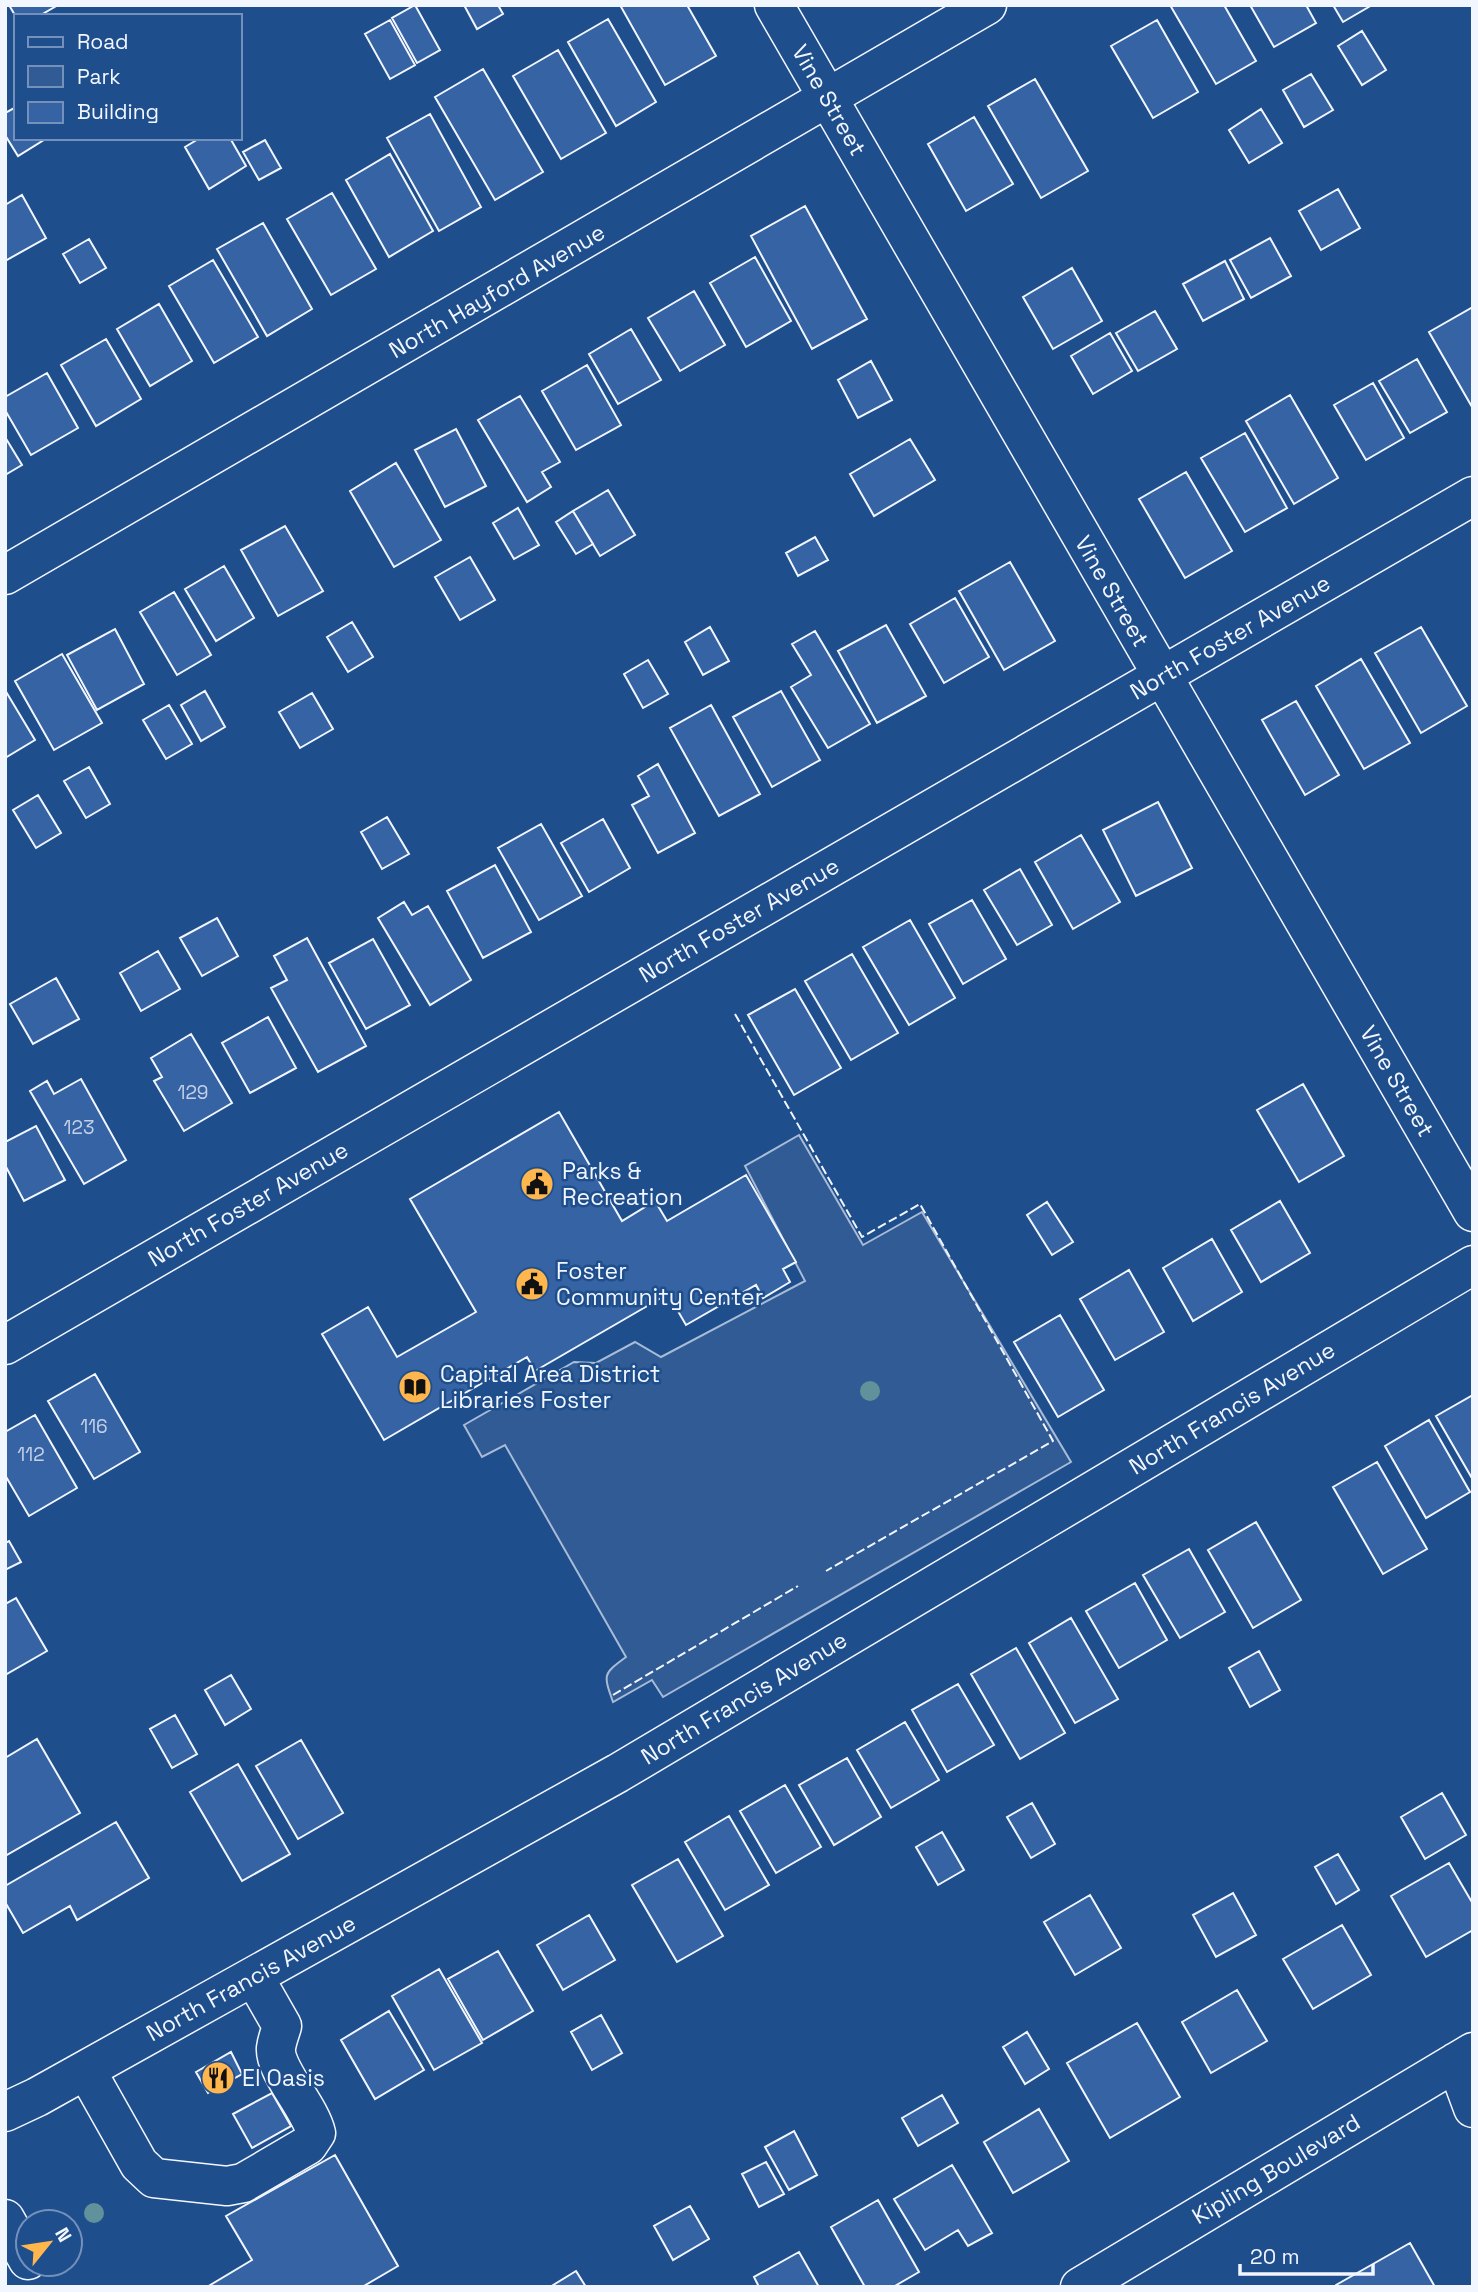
<svg xmlns="http://www.w3.org/2000/svg" width="1478" height="2292" viewBox="0 0 1478 2292" font-family="'Space Grotesk',sans-serif">
<rect width="100%" height="100%" fill="#1f4e8c"/>
<path fill="#305b95" stroke="#a8bbd7" stroke-width="2" d="M799,1135l64,110 59,-33 149,250 -408,235 -11,-17 -39,22c-10,-28 -10,-28 13,-45l-121,-212 -23,12 -18,-32 110,-63 22,1 39,-21 26,15 144,-76 -60,-115z"/>
<path fill="#3563a3" stroke="#f2f6ff" stroke-width="2" d="M9,5h49l-19,11 -23,1z
M415,5l25,45 -23,13 -25,-45z
M464,5h34l5,9 -26,15z
M620,5h67l29,51 -51,29z
M1170,5h54l32,56 -40,23z
M1250,5h56l10,18 -42,24z
M1333,5h39l-29,17z
M608,19l48,83 -40,24 -48,-84z
M390,20l25,45 -25,14 -25,-45z
M1157,20l41,72 -45,26 -42,-72z
M1362,31l24,39 -24,15 -24,-39z
M558,50l48,83 -45,26 -48,-83z
M483,69l60,103 -48,28 -60,-103z
M1311,74l22,36 -29,17 -21,-37z
M1035,79l53,92 -47,27 -53,-92z
M16,107v31h31l-29,18 -13,-21v-22z
M1261,109l21,34 -33,20 -20,-33z
M430,114l51,93 -42,24 -52,-93z
M974,117l39,67 -47,27 -38,-67z
M200,138h30l16,28 -37,23 -24,-42z
M265,140l16,28 -22,12 -16,-28z
M390,154l43,77 -44,26 -43,-77z
M1338,189l22,39 -39,22 -22,-39z
M332,193l44,76 -45,26 -44,-76z
M22,195l24,43 -41,23v-56z
M805,206l62,113 -55,30 -61,-113z
M263,223l49,86 -45,27 -50,-87z
M1270,238l21,38 -40,22 -21,-38z
M89,239l17,29 -26,15 -17,-29z
M755,257l36,64 -45,26 -36,-64z
M213,260l45,77 -44,26 -45,-77z
M1225,261l19,38 -41,22 -20,-37z
M1072,268l30,53 -49,28 -30,-52z
M694,291l31,54 -45,26 -32,-53z
M159,304l33,57 -42,25 -33,-57z
M1473,307v100h-1l-43,-75z
M1155,311l22,38 -39,22 -22,-38z
M631,329l30,51 -43,24 -29,-50z
M1110,333l22,38 -39,23 -22,-38z
M106,339l35,60 -45,27 -35,-61z
M1417,359l30,53 -37,21 -31,-52z
M871,361l21,39 -34,18 -20,-38z
M587,365l34,60 -45,25 -34,-59z
M47,373l31,55 -47,27 -26,-45v-13z
M1373,383l31,55 -38,22 -32,-55z
M1290,395l48,83 -44,26 -48,-83z
M520,396l40,66 -18,10 9,15 -24,15 -49,-82z
M456,429l30,57 -41,21 -30,-57z
M1245,433l42,75 -42,24 -44,-74z
M5,437l17,28 -17,10z
M910,439l25,41 -61,36 -24,-42z
M396,463l45,77 -47,27 -44,-76z
M1186,472l46,79 -47,27 -46,-79z
M608,490l27,45 -35,21 -27,-45z
M518,508l21,37 -25,14 -21,-36z
M573,511l20,33 -17,10 -20,-32z
M285,526l38,65 -45,25 -37,-66z
M815,537l13,23 -30,16 -12,-23z
M470,557l25,43 -35,20 -25,-43z
M1010,562l45,79 -51,29 -45,-79z
M224,566l30,52 -38,23 -31,-52z
M174,592l37,63 -34,20 -37,-63z
M955,598l34,59 -45,26 -34,-59z
M352,622l21,35 -25,15 -21,-35z
M886,625l40,71 -49,27 -39,-72z
M710,627l19,34 -26,14 -18,-33z
M1421,627l46,79 -46,27 -46,-80z
M115,629l29,55 -47,26 -30,-55z
M815,631l55,93 -42,24 -37,-61 20,-12 -19,-31z
M62,654l40,69 -48,27 -39,-69z
M1361,659l49,84 -46,26 -48,-83z
M648,660l20,34 -25,14 -19,-34z
M5,690l30,50 -30,18z
M205,691l20,36 -24,14 -20,-36z
M781,691l39,69 -48,27 -39,-70z
M312,693l21,36 -33,19 -21,-36z
M1296,701l43,74 -34,20 -43,-75z
M169,705l23,39 -26,15 -23,-39z
M711,705l49,89 -41,22 -49,-88z
M658,764l37,69 -37,20 -26,-48 17,-9 -11,-20z
M89,767l21,37 -24,14 -22,-37z
M38,795l23,38 -25,15 -23,-38z
M1158,802l34,66 -56,28 -33,-66z
M387,817l22,37 -27,15 -21,-37z
M603,819l27,49 -41,24 -28,-49z
M541,824l41,72 -43,24 -41,-72z
M1081,835l39,67 -47,27 -38,-67z
M495,865l36,67 -48,26 -36,-67z
M1020,869l32,56 -35,20 -33,-55z
M972,900l34,59 -43,25 -34,-60z
M404,902l8,13 16,-9 43,74 -41,25 -52,-87z
M217,918l21,38 -36,20 -22,-38z
M910,920l45,78 -46,27 -46,-78z
M307,938l59,108 -48,26 -47,-84 16,-8 -13,-24z
M373,939l37,66 -44,24 -37,-66z
M158,951l22,38 -39,22 -21,-38z
M852,954l46,79 -47,27 -46,-79z
M56,978l23,41 -46,25 -23,-40z
M795,989l46,79 -47,27 -46,-80z
M268,1017l28,51 -46,25 -28,-50z
M191,1034l41,69 -48,28 -30,-50 8,-4 -11,-19z
M81,1079l45,81 -42,24 -54,-93 17,-10 7,13z
M1303,1084l41,72 -45,26 -42,-72z
M559,1112l63,109 33,-20 12,20 79,-46 50,87 -13,7 7,13 -27,16 -7,-13 -70,40 -18,-31 -133,77 -8,-14 -143,83 -62,-106 46,-27 29,50 79,-45 -66,-113z
M36,1126l29,54 -41,21 -19,-36v-23z
M1280,1201l30,52 -49,29 -30,-52z
M1047,1202l26,40 -21,13 -25,-40z
M1212,1239l30,53 -49,29 -30,-53z
M1129,1270l35,62 -49,28 -35,-61z
M1060,1315l44,75 -46,27 -44,-75z
M95,1374l45,78 -46,27 -46,-78z
M1473,1395v85l-37,-64z
M35,1415l42,73 -48,28 -24,-41v-43z
M1429,1420l41,72 -44,26 -41,-72z
M1377,1462l50,87 -44,25 -50,-87z
M1256,1522l45,78 -48,28 -45,-78z
M9,1541l12,21 -16,8v-27z
M1189,1549l36,63 -45,26 -37,-63z
M1135,1583l32,57 -48,28 -33,-57z
M16,1598l31,53 -42,24v-71z
M1071,1618l47,81 -43,24 -46,-80z
M1016,1648l49,85 -45,26 -49,-85z
M1259,1651l21,39 -30,17 -21,-39z
M231,1675l20,34 -26,16 -20,-35z
M958,1684l36,61 -47,27 -35,-62z
M175,1715l22,39 -25,14 -22,-39z
M905,1722l34,58 -48,28 -34,-58z
M37,1739l43,74 -75,43v-98z
M301,1740l42,73 -45,26 -42,-73z
M847,1758l34,59 -47,28 -35,-60z
M238,1764l52,90 -48,27 -52,-89z
M785,1785l36,62 -45,26 -36,-62z
M1442,1793l24,42 -41,24 -24,-42z
M1032,1803l23,41 -24,14 -24,-41z
M729,1816l40,69 -44,25 -40,-68z
M116,1822l33,56 -72,42 -7,-14 -47,27 -18,-31v-16z
M942,1832l22,38 -26,15 -22,-38z
M1338,1854l21,36 -23,14 -21,-37z
M678,1859l45,77 -46,26 -45,-77z
M1449,1863l24,41v26l-47,27 -35,-61z
M1233,1893l23,42 -40,22 -23,-42z
M1090,1895l31,53 -46,27 -31,-53z
M589,1915l26,45 -52,30 -26,-45z
M1342,1925l29,50 -58,34 -30,-50z
M498,1951l35,60 -50,29 -35,-61z
M439,1969l43,74 -48,27 -42,-74z
M1237,1990l30,51 -56,32 -29,-51z
M389,2011l35,59 -49,29 -34,-59z
M601,2015l21,38 -30,17 -21,-38z
M1137,2023l43,74 -70,41 -43,-75z
M1027,2032l22,37 -24,15 -22,-37z
M231,2052l11,22 -34,19 -12,-21z
M272,2093l19,33 -39,22 -19,-34z
M942,2095l16,28 -40,23 -16,-28z
M1039,2109l30,52 -56,32 -29,-51z
M794,2131l23,44 -28,15 -24,-43z
M335,2155l63,111 -36,21h-155l45,-27 -26,-44z
M766,2162l18,32 -25,13 -17,-33z
M952,2165l40,68 -24,13 -10,-16 -33,20 -31,-51z
M878,2200l41,72 -26,15h-28l-34,-60z
M690,2206l19,33 -36,21 -19,-34z
M1410,2243l25,44h-99v-2z
M799,2252l20,35h-60l-5,-10z
M576,2271l10,16h-36z"/>
<g fill="none" stroke-linecap="round" stroke-linejoin="round">
<defs>
<path id="minor" d="M774,5l699,1207
M5,575l982,-570
M5,1345l1468,-849
M1456,2062l17,46
M86,2070l53,94 15,14 73,8 16,-3 65,-38 8,-12c-6,-26 -42,-63 -40,-85 1,-8 4,-15 6,-22l-28,-49
M5,2112l32,-15 581,-324 855,-508
M1080,2287l393,-235"/>
<path id="major" d="M5,2219l23,41"/>
</defs>
<use href="#minor" stroke="#f2f6ff" stroke-width="41"/>
<use href="#major" stroke="#f2f6ff" stroke-width="41"/>
<use href="#minor" stroke="#1f4e8c" stroke-width="38"/>
<use href="#major" stroke="#1f4e8c" stroke-width="38"/>
<path stroke="#f2f6ff" stroke-width="2" stroke-dasharray="9 3.5" stroke-linecap="butt" d="M735,1014l127,223 58,-33 133,237 -227,130
M613,1695l185,-109"/>
</g>
<g fill="#61919a">
<circle cx="870" cy="1391" r="10"/>
<circle cx="94" cy="2213" r="10"/>
</g>
<defs>
<symbol id="civic-disc" viewBox="-11 -11 22 22"><circle r="9.5" fill="#ffb74d" stroke="#1f4e8c"/><path d="M-.6-6.5H3V-4.5H.6V-3L4-1V1h2V6H-6V1h2V-1L-.6-3ZM-1.2 2.5V6h2.4V2.5Z" fill="#111"/></symbol>
<symbol id="library-disc" viewBox="-11 -11 22 22"><circle r="9.5" fill="#ffb74d" stroke="#1f4e8c"/><path d="M-6-4Q-3-5.5-.7-3.5V5Q-3 3-6 4ZM6-4Q3-5.5 .7-3.5V5Q3 3 6 4Z" fill="#111"/></symbol>
<symbol id="restaurant-disc" viewBox="-11 -11 22 22"><circle r="9.5" fill="#ffb74d" stroke="#1f4e8c"/><path d="M-5-6h1v4h1v-4h1v4h1v-4h1v5L-1.5 .5V6h-2V.5L-5-1ZM5-6V6H3V1.5H1.5Q1.5-4 5-6Z" fill="#111"/></symbol>
</defs>
<g fill-rule="evenodd">
<use href="#civic-disc" x="518" y="1165" width="38" height="38"/>
<use href="#civic-disc" x="513" y="1265" width="38" height="38"/>
<use href="#library-disc" x="396" y="1368" width="38" height="38"/>
<use href="#restaurant-disc" x="199" y="2059" width="38" height="38"/>
</g>
<g text-anchor="middle" dominant-baseline="central" stroke-width="5" stroke-linejoin="round" paint-order="stroke">
<g font-size="19" fill="#c3d1e8">
<text x="193" y="1092">129</text>
<text x="79" y="1127">123</text>
<text x="94" y="1426">116</text>
<text x="31" y="1454">112</text>
</g>
<g font-size="23" fill="#f2f6ff" stroke="#1f4e8c">
<text transform="translate(829 100) rotate(60)">Vine Street</text>
<text transform="translate(497 291) rotate(-30)">North Hayford Avenue</text>
<text transform="translate(1112 591) rotate(60)">Vine Street</text>
<text transform="translate(1230 637) rotate(-30)">North Foster Avenue</text>
<text transform="translate(739 920) rotate(-30)">North Foster Avenue</text>
<text transform="translate(1397 1081) rotate(60)">Vine Street</text>
<text transform="translate(248 1204) rotate(-30)">North Foster Avenue</text>
<text transform="translate(1232 1408) rotate(-31)">North Francis Avenue</text>
<text transform="translate(744 1698) rotate(-31)">North Francis Avenue</text>
<text transform="translate(251 1978) rotate(-29)">North Francis Avenue</text>
<text transform="translate(1276 2169) rotate(-31)">Kipling Boulevard</text>
</g>
<g font-size="23" fill="#f2f6ff" stroke="#1f4e8c" text-anchor="start">
<text x="562" y="1171">Parks &amp;<tspan x="562" dy="26">Recreation</tspan></text>
<text x="556" y="1271">Foster<tspan x="556" dy="26">Community Center</tspan></text>
<text x="440" y="1374">Capital Area District<tspan x="440" dy="26">Libraries Foster</tspan></text>
<text x="242" y="2078">El Oasis</text>
</g>
</g>
<rect width="1478" height="2292" fill="none" stroke="#f2f6ff" stroke-width="14"/>
<rect x="14" y="14" width="228" height="126" fill="#1f4e8c" stroke="#7391ba" stroke-width="2"/>
<rect x="28" y="37" width="35" height="10" fill="#1f4e8c" stroke="#7391ba" stroke-width="2"/>
<text x="77" y="49" font-size="21" fill="#f2f6ff">Road</text>
<rect x="28" y="66" width="35" height="21" fill="#305b95" stroke="#7391ba" stroke-width="2"/>
<text x="77" y="84" font-size="21" fill="#f2f6ff">Park</text>
<rect x="28" y="102" width="35" height="21" fill="#3563a3" stroke="#7391ba" stroke-width="2"/>
<text x="77" y="119" font-size="21" fill="#f2f6ff">Building</text>
<g transform="translate(49 2243) rotate(60)"><circle r="33" fill="#1f4e8c" stroke="#7391ba" stroke-width="2"/>
<path d="M0-5L12 26L0 18L-12 26Z" fill="#ffb74d"/>
<text y="-10" font-size="19" font-weight="bold" text-anchor="middle" fill="#f2f6ff">N</text>
</g>
<path d="M1240 2264v10h133v-10" fill="none" stroke="#f2f6ff" stroke-width="3.5"/>
<text x="1250" y="2264" font-size="21" fill="#f2f6ff" stroke="#1f4e8c" stroke-width="5" paint-order="stroke">20 m</text>
</svg>
